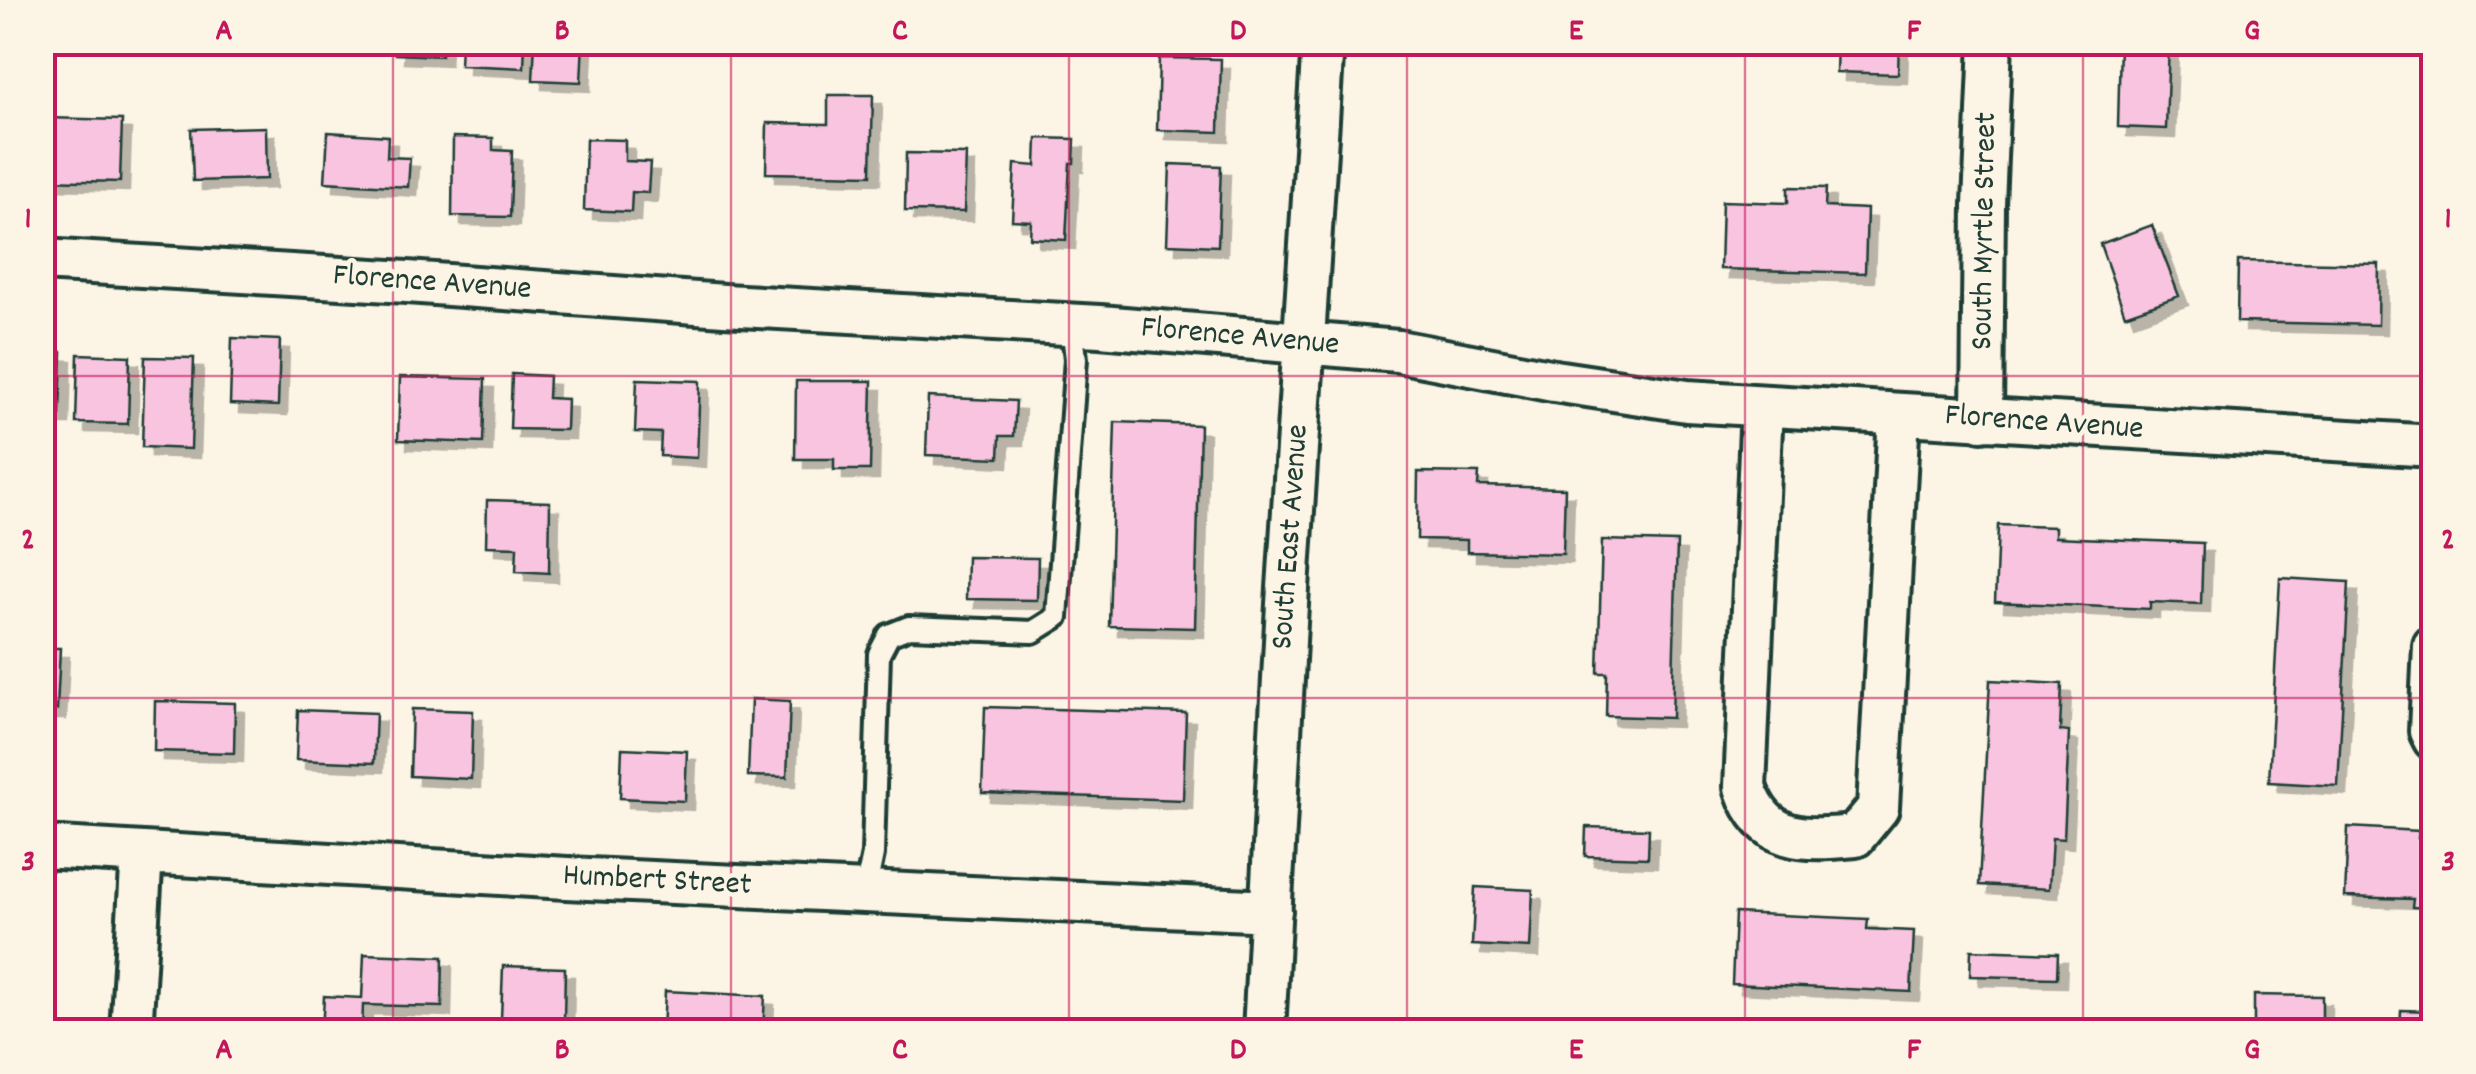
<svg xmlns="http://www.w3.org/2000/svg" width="2476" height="1074" viewBox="0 0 2476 1074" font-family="Dekko,sans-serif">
<defs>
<filter id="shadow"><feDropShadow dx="9" dy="9" stdDeviation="0" flood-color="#0004"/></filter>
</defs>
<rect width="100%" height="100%" fill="#fcf5e5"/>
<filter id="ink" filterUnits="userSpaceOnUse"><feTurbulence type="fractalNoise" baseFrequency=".01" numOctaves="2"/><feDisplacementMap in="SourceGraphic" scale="20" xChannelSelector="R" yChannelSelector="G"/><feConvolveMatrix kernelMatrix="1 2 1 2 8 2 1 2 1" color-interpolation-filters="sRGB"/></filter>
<g filter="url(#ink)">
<path fill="#f9c4df" stroke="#1f3d34" stroke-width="2.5" filter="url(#shadow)" d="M396,42h46l-1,14 -46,-2z
M461,42h64l-1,26 -64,-3z
M535,42h48l-2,40 -48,-2z
M1837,42h62l-1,32 -62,-2z
M2120,42h49l-3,87 -48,-2z
M1159,58l62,1 -2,73 -62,-2z
M828,95h45l-2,80 -105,-2 1,-50 61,1z
M46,118l76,2 -2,62 -76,-2z
M266,127l1,52 -74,2 -2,-52z
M328,132l60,4 -1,21 23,1 -2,29 -83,-5z
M453,137l40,1v12l19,1 -2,66 -58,-1z
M1037,138l38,1 -1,24h-4l-4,77 -36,-2 1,-17 -19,-1 3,-56 21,2z
M586,139l39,1v21l25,1 -2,31 -16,-1 -1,20 -47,-2z
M906,153l60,1 -2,58 -59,-1z
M1170,164l51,2 -3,80 -51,-2z
M1788,187l38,1 -1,19 42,2 -2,64 -145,-4 2,-68 66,2z
M2152,225l27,71 -54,19 -25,-71z
M2238,261l141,3 -1,61 -141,-3z
M232,338l48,2 -2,66 -48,-2z
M42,351l20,1 -2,63h-18z
M78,354l52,2 -2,68 -52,-1z
M145,357l49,1 -3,91 -49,-2z
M512,374l37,2 -1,22 19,1 -1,31 -56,-1z
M400,377l85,2 -2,64 -85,-3z
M637,379l63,2 -3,77 -37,-2 1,-23 -26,-1z
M796,381h76l-2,89h-36v-11h-39z
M928,397l88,4 -2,35h-14l-1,22 -73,-3z
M1115,422l85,3 -5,203 -86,-2z
M1418,472l61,1 -1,13 87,2 -2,66 -96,-2v-12l-50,-1z
M487,500l63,2 -1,71 -33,-2 1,-24 -31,-1z
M1998,525l57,2v10l148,6 -2,61 -51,-2v7l-155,-7z
M1602,540l75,2 -5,176 -66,-2 1,-43h-9z
M967,557l71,1 -1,42 -71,-1z
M2280,578l69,4 -11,204 -69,-4z
M42,648h18l-3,62h-15z
M1990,680l72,4 -2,47 9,1 -5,107 -12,-1 -3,51 -70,-4z
M751,699l39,2 -3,76 -39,-1z
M155,701l80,2 -1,50 -80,-2z
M985,707l201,6 -3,87 -201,-7z
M412,709l61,2 -2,68 -61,-3z
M298,710l78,3 -2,50 -78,-3z
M622,748l65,3 -2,50 -65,-3z
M1586,827l63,2 -1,29 -63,-2z
M2348,827l71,4 -1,7 16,1v69l-22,-1 1,-8 -68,-2z
M1475,887l58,3 -3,58 -58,-3z
M1735,913l133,6 -1,10 47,2 -3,61 -179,-8z
M1971,950l87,3 -1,25 -87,-2z
M364,954l79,3 -1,50 -79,-2 -1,27h-40l2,-36 38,2z
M503,966l62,2 -1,53 -63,-2z
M665,991l100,5 -2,36h-100z
M2254,995l68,1v36h-68z
M2401,1010l33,1v21h-34z
M870,1023l50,2v7h-50z
M1971,1023l77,3 -1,6h-77z"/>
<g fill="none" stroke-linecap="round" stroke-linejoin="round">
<defs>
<path id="lane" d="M865,892l8,-38 6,-200 10,-19 20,-8 124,5 24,-15 19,-258 -4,-35"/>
<path id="street" d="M42,260l365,22 317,23 376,21 298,25 156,30 133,20 747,45
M1762,406l-17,381c19,56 58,54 110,49l23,-28 21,-393
M1982,420l2,-216 7,-162
M2434,646l-4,85 4,8
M42,847l525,31 704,33
M131,1032l11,-179
M1264,1032l23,-428 36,-562"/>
</defs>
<use href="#lane" stroke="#1f3d34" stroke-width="28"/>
<use href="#street" stroke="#1f3d34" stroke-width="48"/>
<use href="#lane" stroke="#fcf5e5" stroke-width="20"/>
<use href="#street" stroke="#fcf5e5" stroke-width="40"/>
</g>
</g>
<path fill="none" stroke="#c2185b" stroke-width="2.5" stroke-opacity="0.55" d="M393,42v990M731,42v990M1069,42v990M1407,42v990M1745,42v990M2083,42v990M42,376h2392M42,698h2392"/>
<g text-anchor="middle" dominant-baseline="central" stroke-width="9" stroke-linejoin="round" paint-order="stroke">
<g font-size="32" fill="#1f3d34" stroke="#fcf5e5">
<text transform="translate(1986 231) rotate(-89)">South Myrtle Street</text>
<text transform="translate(432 284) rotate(4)">Florence Avenue</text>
<text transform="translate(1240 338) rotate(5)">Florence Avenue</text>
<text transform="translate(2044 424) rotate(4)">Florence Avenue</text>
<text transform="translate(1292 537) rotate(-86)">South East Avenue</text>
<text transform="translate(657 882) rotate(3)">Humbert Street</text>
</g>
</g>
<rect width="2476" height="1074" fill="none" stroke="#fcf5e5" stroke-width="110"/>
<rect x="55" y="55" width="2366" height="964" fill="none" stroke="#c2185b" stroke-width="4"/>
<g font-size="32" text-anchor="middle" font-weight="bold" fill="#c2185b">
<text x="224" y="39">A</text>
<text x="562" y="39">B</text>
<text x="900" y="39">C</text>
<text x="1238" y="39">D</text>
<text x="1576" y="39">E</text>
<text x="1914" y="39">F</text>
<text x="2252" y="39">G</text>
<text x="28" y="227">1</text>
<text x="2448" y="227">1</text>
<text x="28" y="548">2</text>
<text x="2448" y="548">2</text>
<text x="28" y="870">3</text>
<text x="2448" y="870">3</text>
<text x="224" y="1058">A</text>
<text x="562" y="1058">B</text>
<text x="900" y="1058">C</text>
<text x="1238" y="1058">D</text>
<text x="1576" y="1058">E</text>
<text x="1914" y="1058">F</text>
<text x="2252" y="1058">G</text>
</g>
</svg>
